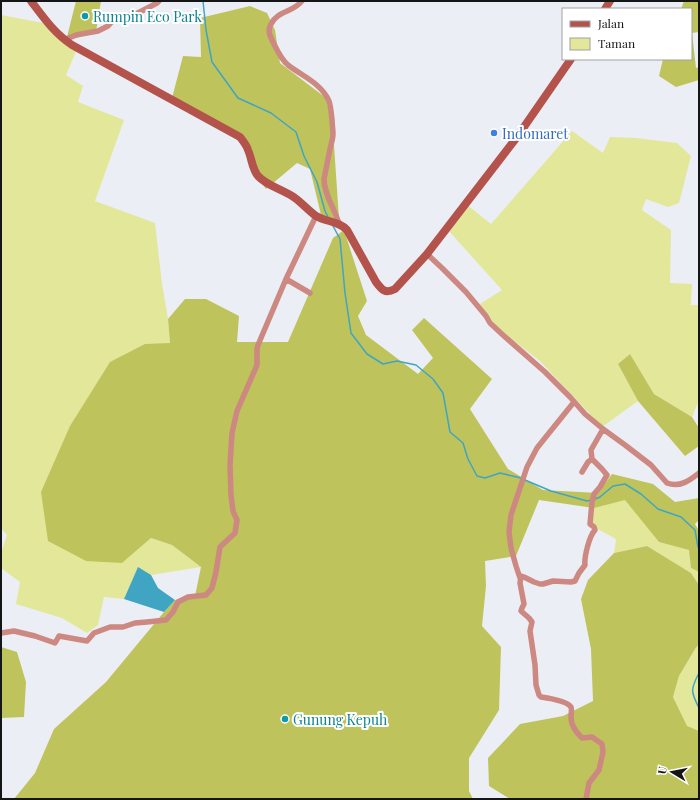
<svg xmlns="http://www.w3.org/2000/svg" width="700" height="800" viewBox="0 0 700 800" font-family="'Playfair Display',serif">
<rect width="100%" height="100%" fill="#ebeff5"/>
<path fill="#e3e799" d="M1,15l42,8 34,26 -11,26 17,11 -5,16 46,18 -29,81 60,22 7,61 6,35 2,25h-25l-23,219 29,-25 21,7 29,22 -50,8 -13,-7 -14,31 -20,-2 -6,28 -11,8 -25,-15 -46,-14 4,-22 -19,-14v-15l6,-18 -6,-7z
M572,131l31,22 7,-16 26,1 41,5 14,13 -12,47 -11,4 -22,-8 -4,11 29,20 -1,53 22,1 -1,21h8v95l-7,17 -38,-23 -24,-40 -12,10 20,37 -36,26 -62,-66 -42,-32 -18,-25 22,-14 -54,-60 18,-26 25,20z
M626,499l33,43 31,8 1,18 8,4v13l-8,-12 -44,-27 -33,7 2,-14 -24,-13 2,-18z
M699,644v87l-12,-4 -14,-30 6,-21 16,-27z"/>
<path fill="#bfc35b" d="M76,1h25l-5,31 -30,9z
M684,1h15v31l-7,1 4,35 3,-1v13l-23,7 -17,-11 4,-17h28v-50h-10z
M250,6l17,7 8,17 5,33 46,35 7,32 6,89h-17l-12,-50 -13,-6 -31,26 -14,-19 -8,-32 -72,-40 11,-42 18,1 -1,-39z
M344,230l23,71 -9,15 8,19 52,39 15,-16 -21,-28 12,-12 68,61 -22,30 38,60 35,21 55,3 14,-19 41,10 22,18 24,-4v22l-4,4 4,7v41l-8,-4 -2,-18 -30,-8 -34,-42 -31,8 -55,-8 -23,56 -31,5 1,25 -4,40 19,21 -2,63 -30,48v33l4,8h-459l21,-26 19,-44 52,-47 58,-70 11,-12 20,-4 6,-29 -29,-22 -21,-7 -29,25 -36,-2 -38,-20 -7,-49 29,-66 40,-64 35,-18 25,-1 -2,-24 17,-20h21l33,17 -2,26h51l45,-104z
M630,354l24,40 38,23 7,11v18l-14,10 -47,-55 -20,-37z
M647,546l44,27 8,12v59l-4,5 -16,27 -6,21 14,29 12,5v68h-189l-21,-13 -1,-28 32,-34 43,-8 30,-15 -2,-52 -10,-50 7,-19 26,-27z
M1,647l16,5 9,30 -2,35 -23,1z"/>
<path fill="#3fa5c3" d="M138,567l13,8 7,13 17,12 -11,12 -40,-13z"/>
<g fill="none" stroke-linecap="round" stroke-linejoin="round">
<path stroke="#3fa5c3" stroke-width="1.5" d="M203,1l3,29 6,32 26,36 33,15 25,19 8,24 13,26 8,29 3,6
M333,226l7,13 5,54 6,40 16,21 16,10 14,-3 19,4 17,14 10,14 7,39 13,11 5,16 9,17 8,2 15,-5 21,5
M525,480l26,11 36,10 4,-1
M595,499l5,-2 13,-11 12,-2 16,10 17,15 23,8 14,13 3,17 1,1
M699,673c-9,17 -8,19 0,35"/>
<path stroke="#cc8881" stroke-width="5.5" d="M302,1c-8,11 -25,10 -31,23 -4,7 -1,12 2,18 4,8 8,17 15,23 14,11 33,18 41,36 2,6 2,12 3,18 0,5 1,10 1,15 0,5 -2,10 -3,15 -2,10 -4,20 -6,30 0,16 11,30 15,45
M64,40l12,-5 22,-4 10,-5 7,-8 23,-5 19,-10 2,-2
M427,254l15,14 24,24 20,24 4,7 14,13 41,36 25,25 15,17 18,15 22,16 26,20 16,18c13,5 23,-3 32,-10
M286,279l24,14
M582,472l6,-10 4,-3 -1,-9 12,-21
M520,578l-4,-12 -5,-18 -2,-16 2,-17 16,-48 10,-19 8,-10 29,-36
M1,633l13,-2 21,5 20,7 4,-7 28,5 7,-8 16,-6h13l12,-4 12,-1 19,-2 7,-8 5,-10 10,-5 18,-2 6,-7 4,-16 4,-25 15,-14 2,-13 -4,-9 -2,-16 -1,-30 2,-32 5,-22 20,-46v-16l1,-4 28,-66 30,-63
M586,799l3,-16 10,-13 4,-18 -1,-8 -10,-7 -10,1c-6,-6 -11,-12 -11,-21 0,-3 1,-7 0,-10 -4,-6 -23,-9 -30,-10l-2,-2 -3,-10 -1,-20 -5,-34 2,-9 -3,-4 -8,-7 1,-3 2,-4 -4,-21 1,-7 3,1 10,5 6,2h3l10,-3 18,1 4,-1 4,-8 6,-8c-1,-7 4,-29 10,-35l-1,-3 -4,-3 2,-22 2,-8 6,-7 7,-12 -5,-6 -10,-10"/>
<path stroke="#b4534c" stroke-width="8" d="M31,1c13,17 23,32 41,44l168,92c4,5 7,9 8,13 4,9 4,19 10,26 9,10 26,14 37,22 8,6 14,13 21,18 10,6 23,5 31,14l29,52c6,8 9,12 19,7l32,-35 90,-117 54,-78
M605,9l5,-8"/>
</g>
<g fill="#0f9aa8" stroke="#fff" stroke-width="1.5">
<circle cx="85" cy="16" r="4"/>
<circle cx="285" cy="719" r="4"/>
</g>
<circle fill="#3f7fe0" stroke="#fff" stroke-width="1.5" cx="494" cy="133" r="4"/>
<g text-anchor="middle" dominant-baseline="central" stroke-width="4" stroke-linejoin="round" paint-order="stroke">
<g font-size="14" fill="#0d838f" stroke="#fff" text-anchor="start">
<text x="93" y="16">Rumpin Eco Park</text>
<text x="293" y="719">Gunung Kepuh</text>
</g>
<g font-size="14" fill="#366cbe" stroke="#fff" text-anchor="start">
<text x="502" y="133">Indomaret</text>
</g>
</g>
<rect width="700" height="800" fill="none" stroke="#141517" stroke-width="4"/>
<rect x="562" y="8" width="130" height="52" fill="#ffffff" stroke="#a1a1a2"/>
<rect x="570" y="21" width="20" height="6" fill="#b4534c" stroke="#a1a1a2"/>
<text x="598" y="28" font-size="12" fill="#141517">Jalan</text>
<rect x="570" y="38" width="20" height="12" fill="#e3e799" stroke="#a1a1a2"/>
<text x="598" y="48" font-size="12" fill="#141517">Taman</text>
<g transform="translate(672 772) rotate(280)" stroke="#ffffff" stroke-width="3" paint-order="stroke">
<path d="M0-3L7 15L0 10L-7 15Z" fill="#141517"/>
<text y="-6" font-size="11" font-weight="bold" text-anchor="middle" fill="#141517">U</text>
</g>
</svg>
